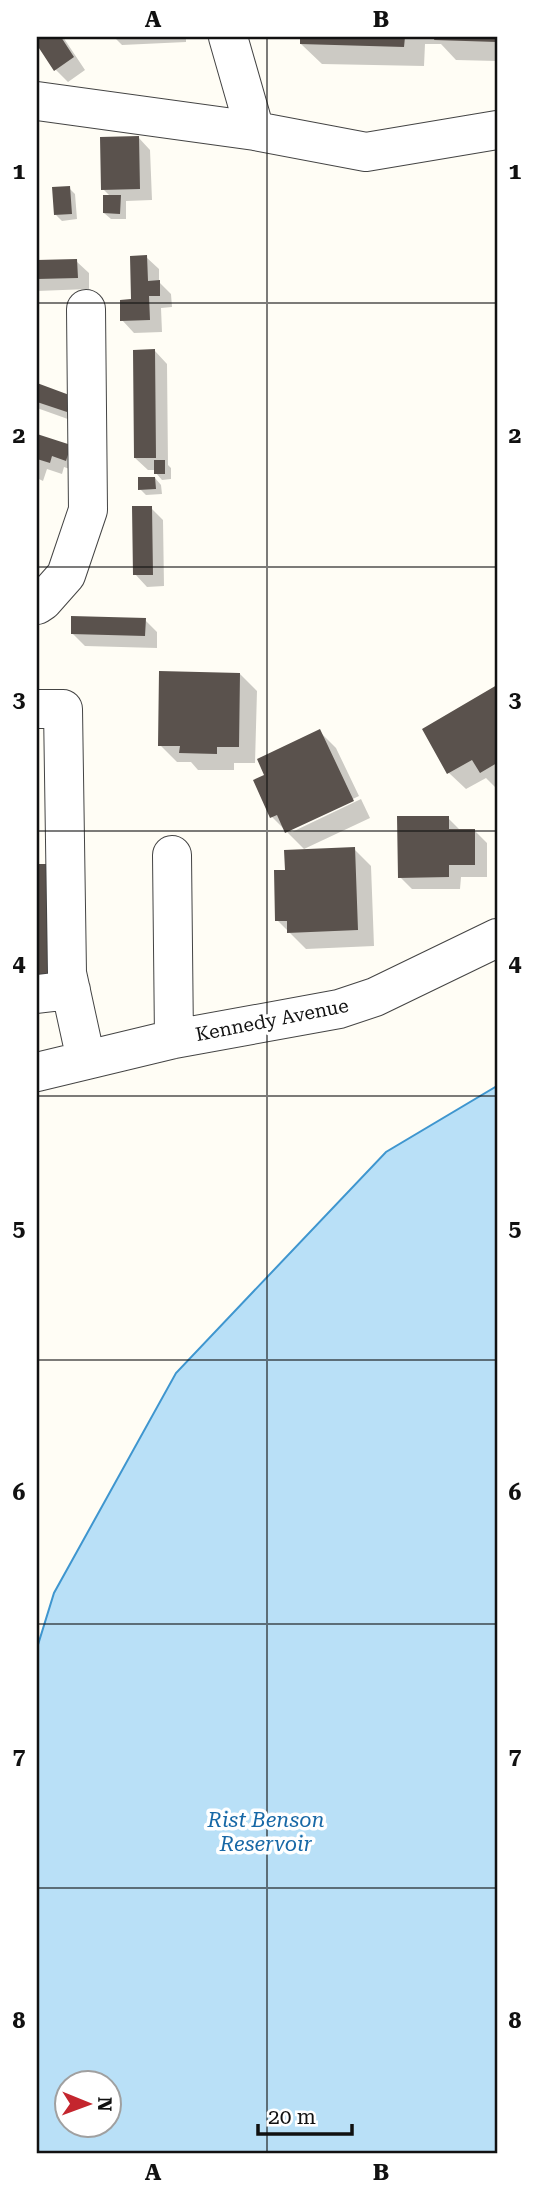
<svg xmlns="http://www.w3.org/2000/svg" width="534" height="2191" viewBox="0 0 534 2191" font-family="'Roboto Serif',serif">
<rect width="100%" height="100%" fill="#fffdf5"/>
<path fill="#b9e0f7" stroke="#3f96cf" stroke-width="2" fill-rule="evenodd" d="M497,1086v1068h-460v-506l17,-55 122,-220 210,-221zM66,2082h42v42h-42z"/>
<path fill="#0003" d="M37,37h26l22,33 -17,12 -13,-13 -18,-27z
M114,37h72v5l-64,3z
M302,37h195v24l-41,-1 -15,-16h-16l-1,22 -102,-2 -21,-20z
M138,137l12,13 2,50 -26,1v18h-15l-7,-6 7,-16 -8,-8z
M69,188l6,6 2,25 -15,2 -6,-6z
M146,257l13,12v13l12,12 1,13 -11,1 1,24 -28,1 -12,-13 11,-19z
M76,261l13,12v16l-52,2v-29z
M155,351l12,13 1,101 3,3v11l-9,1 -6,-7 -1,-3h-7l-13,-12z
M37,385l34,12 8,26 -42,-15z
M37,436l33,11 8,25 -14,-5 -2,7 -15,-5 -4,12 -6,-3z
M155,478l6,7 1,9 -16,1 -6,-6z
M151,508l12,12 1,66 -17,1 -12,-13z
M145,620l12,12v16l-72,-2 -13,-13z
M240,674l17,17 -2,72h-21v7h-36l-7,-8h-14l-17,-17z
M497,687v102l-11,-11 -20,11 -17,-16 -25,-44z
M319,731l17,17 23,48 -70,34 3,2 69,-33 9,19 -66,31 -32,-32 -5,-41z
M448,818l13,13h14l12,12v34h-26l-1,12h-48l-12,-12z
M354,849l17,17 3,80 -68,3 -29,-29 10,-49z
M37,866h12l-12,125z"/>
<path fill="#5a524d" d="M37,37h24l13,20 -20,14 -17,-26z
M300,37h105l-1,10 -104,-3z
M435,37h62v5l-63,-2z
M139,136l1,53 -39,1 -1,-53z
M70,186l2,28 -18,1 -2,-28z
M103,195h18l-1,19 -17,-1z
M147,255l1,26 12,-1v16h-11l1,24 -30,1v-21l11,-1 -1,-43z
M77,259l1,19 -41,1v-19z
M155,349l1,109h-22l-1,-108z
M37,383l35,13 -5,16 -30,-10z
M37,434l34,11 -5,16 -14,-5 -2,7 -13,-4z
M154,460h11v14h-11z
M138,477h17l1,12 -18,1z
M132,506h20l1,69h-20z
M71,616l75,2 -1,18 -74,-2z
M159,671l81,2 -1,74h-22v7l-38,-1 1,-7h-22z
M497,685v78l-17,10 -8,-13 -25,14 -25,-45z
M320,729l34,72 -69,32 -8,-18 -7,3 -17,-38 11,-5 -7,-16z
M397,816h52v13h26v36h-26v12l-51,1z
M355,847l3,83 -71,3v-12h-12l-1,-51h11l-1,-20z
M37,864h13l-1,111h-12z"/>
<g fill="none" stroke-linecap="round" stroke-linejoin="round">
<defs>
<path id="minor" d="M228,37l27,94 111,21 131,-22
M37,101l218,30
M37,605l6,-4 23,-26 22,-65 -2,-201
M37,709h26l4,264 19,87
M172,855l2,184
M37,994l34,-4
M37,1072l137,-33 165,-30 36,-12 122,-59"/>
</defs>
<use href="#minor" stroke="#444" stroke-width="40"/>
<use href="#minor" stroke="#fff" stroke-width="38"/>
</g>
<path fill="none" stroke="#111" stroke-width="2" stroke-opacity="0.55" d="M267,37v2117M37,303h460M37,567h460M37,831h460M37,1096h460M37,1360h460M37,1624h460M37,1888h460"/>
<g text-anchor="middle" dominant-baseline="central" stroke-width="7" stroke-linejoin="round" paint-order="stroke">
<g font-size="19" fill="#111" stroke="#fff">
<text transform="translate(272 1020) rotate(-11)">Kennedy Avenue</text>
</g>
<g font-size="21" font-style="italic" fill="#1768a6" stroke="#fff">
<text x="266" y="1820">Rist Benson<tspan x="266" dy="24">Reservoir</tspan></text>
</g>
</g>
<rect width="534" height="2191" fill="none" stroke="#ffffff" stroke-width="77"/>
<g transform="translate(88 2104) rotate(91)"><circle r="33" fill="#ffffff" stroke="#a0a0a0" stroke-width="2"/>
<path d="M0-5L12 26L0 18L-12 26Z" fill="#c4262e"/>
<text y="-10" font-size="19" font-weight="bold" text-anchor="middle" fill="#111111">N</text>
</g>
<path d="M258 2124v10h94v-10" fill="none" stroke="#111111" stroke-width="3.5"/>
<text x="268" y="2124" font-size="21" fill="#111111" stroke="#ffffff" stroke-width="5" paint-order="stroke">20 m</text>
<rect x="38" y="38" width="458" height="2114" fill="none" stroke="#111" stroke-width="2.5"/>
<g font-size="23" text-anchor="middle" font-weight="bold" fill="#111">
<text x="153" y="27">A</text>
<text x="381" y="27">B</text>
<text x="19" y="179">1</text>
<text x="515" y="179">1</text>
<text x="19" y="443">2</text>
<text x="515" y="443">2</text>
<text x="19" y="707">3</text>
<text x="515" y="707">3</text>
<text x="19" y="971">4</text>
<text x="515" y="971">4</text>
<text x="19" y="1236">5</text>
<text x="515" y="1236">5</text>
<text x="19" y="1500">6</text>
<text x="515" y="1500">6</text>
<text x="19" y="1764">7</text>
<text x="515" y="1764">7</text>
<text x="19" y="2028">8</text>
<text x="515" y="2028">8</text>
<text x="153" y="2180">A</text>
<text x="381" y="2180">B</text>
</g>
</svg>
